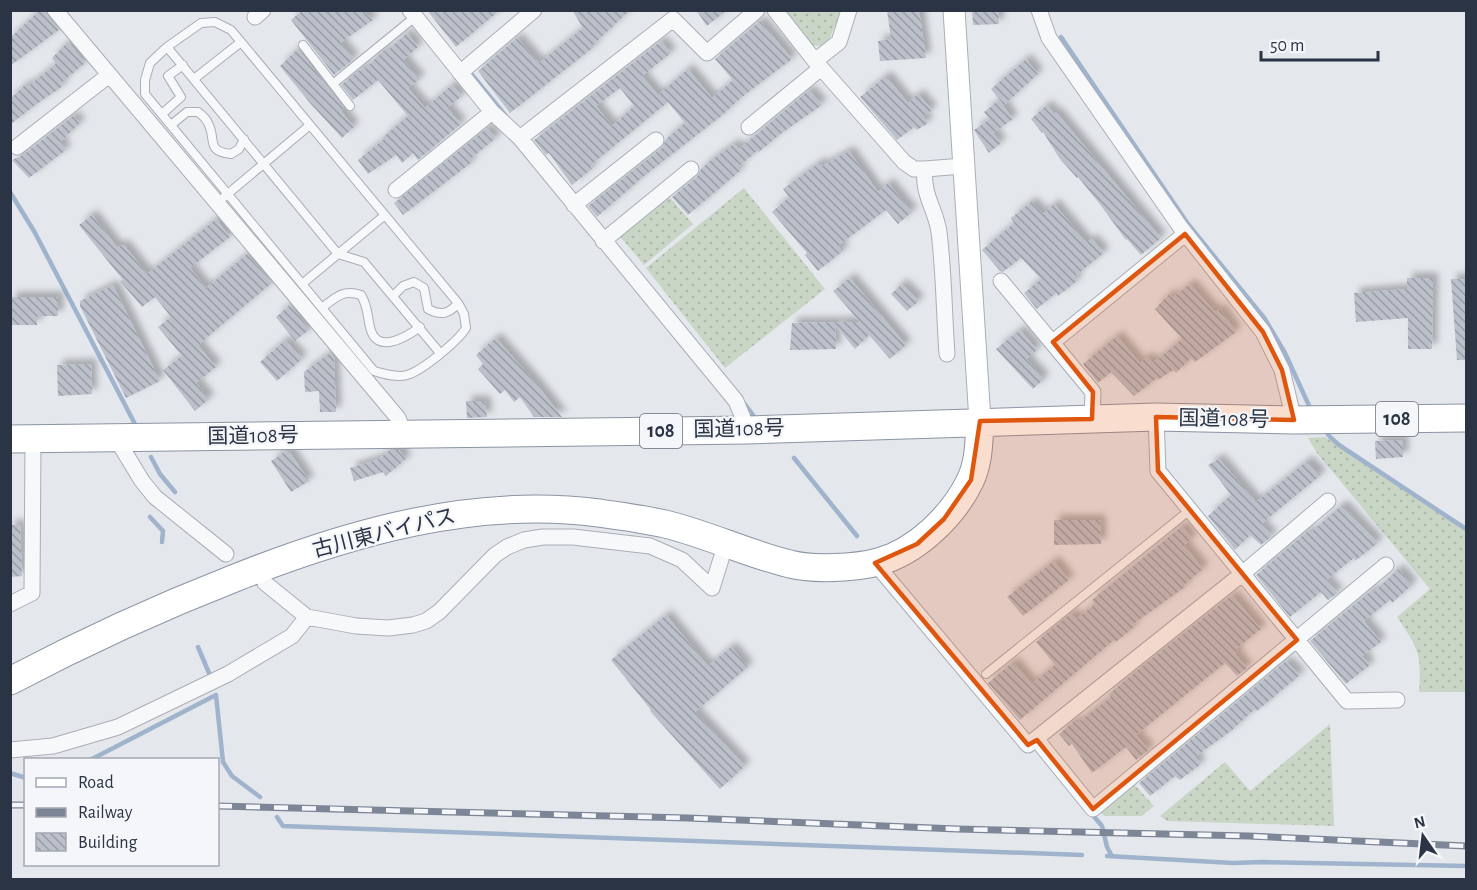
<svg xmlns="http://www.w3.org/2000/svg" width="1477" height="890" viewBox="0 0 1477 890" font-family="'Alegreya Sans','Noto Sans JP',sans-serif">
<defs>
<pattern id="grass-dots" width="8" height="8" patternUnits="userSpaceOnUse" patternTransform="scale(1.5)"><rect width="8" height="8" fill="#c9d6c5"/><path d="M2 2h.1M6 6h.1" fill="none" stroke="#adb8ab" stroke-width="1.8" stroke-linecap="round"/></pattern>
<pattern id="building-back-hatch" width="6" height="6" patternUnits="userSpaceOnUse" patternTransform="scale(1.5)"><rect width="6" height="6" fill="#bbc0ca"/><path d="M-1 5l2 2M0 0l6 6M5-1l2 2" fill="none" stroke="#989da6"/></pattern>
<filter id="shadow"><feDropShadow dx="5.5" dy="-5.5" stdDeviation="3" flood-color="#0004"/></filter>
</defs>
<rect width="100%" height="100%" fill="#e4e7ec"/>
<path fill="url(#grass-dots)" d="M783,11h58l-12,29 -7,6 -11,-1z
M744,188l81,101 -100,79 -79,-100z
M666,193l27,31 -49,41 -27,-32z
M1325,437l141,94v161h-47c3,-38 -1,-44 -22,-75l33,-28 -113,-136 -9,-15z
M1330,724l4,102 -167,-5 -7,-5 65,-54 25,29z
M1133,783l21,23 -12,10h-38l-4,-6z"/>
<g fill="none" stroke-linecap="round" stroke-linejoin="round">
<path stroke="#9fb4cc" stroke-width="4.5" d="M1061,37l127,187 77,95 20,34 26,57
M468,70l37,45
M10,192l24,39 101,193
M744,403l9,12
M1324,429l6,8 9,8 127,84
M151,457l9,17 15,18
M794,458l63,78
M150,517l13,14 -1,11
M198,647l11,26
M216,695l7,67 9,14 28,21
M90,760l126,-65
M10,773l16,5
M1091,813l11,13 5,21 5,9
M277,817l6,9 799,29
M1107,856l126,7 29,-1 204,4"/>
</g>
<path fill="url(#building-back-hatch)" fill-rule="evenodd" filter="url(#shadow)" d="M40,10h5l3,6 11,14 -49,36v-28z
M303,10h59l11,10 -33,23 14,16 -20,16 -43,-55z
M427,10h73l-44,37z
M572,10h58l-37,35 1,2 -84,66 -32,-42 39,-33 22,25 44,-35z
M696,10h31l-20,16z
M887,10h32l7,48 -46,3 -2,-20 13,-2z
M972,10h26l1,14 -26,1z
M760,21l32,38 -50,38 -22,20 -77,60 -46,40 -9,-11 74,-58 4,-9 19,-16 -17,-21 -78,64 2,3 -20,16 -23,-32 -3,2 -12,-15 127,-99 10,12 -29,23 16,19 30,-26 24,29 21,-18 -18,-21zM620,88l14,18 -22,20 -16,-20z
M407,33l11,14 -15,13 17,19 -12,9 17,20 27,-23 10,11 -15,12 14,16 -43,36 -5,-7 -11,10 -6,-8 -28,19 -10,-14 26,-21 -1,-2 25,-21 -30,-36 -25,20 -12,-15 21,-17 2,2 20,-20 2,2z
M68,42l17,21 -24,20 2,3 -29,20 -24,19v-26l15,-14 2,2 29,-23 -4,-6z
M298,49l46,59 -3,3 13,16 -12,11 -33,-36 -29,-36z
M1026,59l12,15 -34,31 -13,-16z
M886,76l22,27 10,-9 14,16 -9,7 5,6 -11,7 -3,-3 -17,13 -37,-43z
M809,90l13,15 -43,30 -20,17 -2,-1 -20,17 3,3 -52,44 -16,-18 25,-20 4,-8 9,-8 24,-17 5,5z
M999,100l14,19 -20,14 8,10 -12,10 -15,-23 16,-11 -6,-7z
M1047,105l7,9 2,-2 105,126 -20,17 -14,-16 -1,1 -27,-37 -21,-26 -1,1 -17,-19 -17,-27 -1,1 -11,-14z
M73,116l7,7 -20,19 6,8 -37,28 -17,-18 11,-5z
M487,128l9,10 -27,22 2,3 -68,52 -9,-12z
M849,151l29,41 10,-9 24,29 -14,12 -12,-14 -47,35 5,5 -26,21 -13,-16 2,-2 -35,-41 17,-15 -6,-8 37,-27 2,4z
M1031,202l12,12 11,-10 33,39 5,-4 12,14 -30,24 3,4 -19,15 -2,-3 -19,16 -13,-16 17,-14 -20,-21 -18,14 -3,-1 -18,-21 32,-27 -3,-5z
M92,215l25,32 7,-2 23,29 69,-55 14,18 -40,31 16,20 41,-34 25,29 -74,62 18,22 -20,16 13,16 -14,12 -32,-41 19,-14 -24,-29 13,-10 -16,-20 -13,10 -22,-26 3,-1 -44,-55z
M850,278l56,67 -16,14 -21,-24 -14,14 -20,-24 1,24 -46,1 2,-27 68,-1 -27,-31z
M1407,278h26l-1,71h-24v-31l-52,4 -2,-29 53,-4z
M1451,279h16v81h-10z
M902,284l17,17 -12,10 -16,-17z
M1190,284l25,28 5,-3 16,23 -41,30 -4,-4 -15,15 -3,-3 -15,10 -1,-2 -23,18 -23,-24 -13,11 -15,-19 34,-28 23,27 7,-6 6,6 29,-24 -27,-30 14,-15 3,4z
M113,285l47,96 -34,17 -46,-92v-5z
M11,297h47v19h-21v9h-26z
M290,305l20,24 -15,12 -19,-24z
M1020,330l17,20 -11,9 18,20 -11,10 -37,-40z
M496,338l42,48 24,31h-28l-14,-20 -6,5 -9,-12 -5,4 -22,-25 5,-5 -7,-9z
M285,340l17,19 -25,22 -17,-19z
M330,353l4,4 2,55h-16l-1,-21 -14,1 -1,-20z
M91,364l1,30 -34,2 -1,-31z
M466,401h19l2,16 -20,1z
M1403,440v17l-27,2 -1,-18z
M390,450h9l7,9 -20,17 -3,-4 -29,9 -4,-13 29,-9z
M286,451h3l20,30 -18,11 -20,-31z
M1219,459l37,43 51,-41 14,14 -60,49 11,12 -11,9 -11,-10 -15,15 -27,-34 23,-21 -23,-30z
M1342,505l36,38 -23,18 -1,-3 -28,22 12,13 -10,7 -7,-8 -31,25 -34,-42 52,-44 2,2z
M1054,520h46l1,24 -47,1z
M10,525h10l2,51 -12,1z
M1182,526l10,13 -8,6 19,24 -19,16 1,2 -53,38 2,2 -18,15 -2,-2 -94,80 -32,-37 25,-21 19,22 23,-19 -19,-23 35,-29 6,6 18,-15 -3,-4z
M1054,561l15,19 -46,36 -16,-19z
M1398,569l14,16 -20,18 -2,-3 -26,21 17,21 -19,14 8,9 -24,19 -36,-43 62,-51 2,2z
M1232,595l29,34 -25,20 2,2 -3,3 12,14 -10,8 -12,-13 -89,72 13,15 -13,10 -10,-13 -34,26 -20,-29 -3,2 -10,-12 15,-13 2,3 35,-27 -2,-3 32,-27z
M666,615l42,51 23,-19 17,20 -53,45 50,54 -25,23 -70,-78 1,-1 -40,-50z
M1286,661l14,14 -43,36 -2,-2 -24,22 -36,26 6,7 -21,16 -5,-4 -25,20 -11,-13z"/>
<g fill="none" stroke-linecap="round" stroke-linejoin="round">
<defs>
<path id="lane" d="M215,22l16,8 227,273 6,11 2,14c-8,13 -44,43 -59,47 -10,3 -23,-1 -33,-4l-229,-277v-14l5,-17 17,-16 34,-24z
M303,45l47,61
M167,47l171,207 26,8 76,91
M194,79l47,-37
M334,83l81,-66
M162,114l19,-17 -13,-21 15,-11
M171,125l16,-13h11c4,3 8,6 10,11 9,17 -3,28 23,31l8,-5 5,-10
M224,197l86,-72
M302,284l83,-69
M393,296l10,-10 11,-4 10,6 4,21c13,7 21,5 30,-6
M322,308c14,-11 21,-19 39,-13 7,11 6,20 9,32 6,28 35,11 50,0
M986,674l204,-164"/>
<path id="street" d="M55,10l343,408 6,16
M410,10l82,102 28,26 216,263 12,29
M775,10l40,51 89,101 10,7h11c-3,27 11,40 14,63 5,40 5,81 8,122
M1039,10l10,28 132,190 82,104 19,38 12,50
M255,17l8,-7
M815,61l24,-19 10,-32
M460,73l74,-63
M749,127l72,-59
M520,138l153,-119 34,34 50,-43
M17,147l92,-72
M925,169l38,-3
M396,190l96,-78
M574,205l82,-65
M603,241l88,-72
M1001,281l92,111 -1,27
M1053,342l132,-108
M1156,417l2,54 189,230 50,-1
M116,438l26,43 13,16 71,57
M875,563l153,182 214,-171 86,-73
M265,583l42,34 49,9 32,2 25,-3 13,-4 13,-9 56,-57 12,-8 17,-7 19,-3h30l77,9 32,14 30,28 14,-45
M10,604l22,-11 1,-154
M1037,740l56,69 293,-244
M10,750l43,-4 65,-19 110,-53 64,-38 15,-19"/>
<path id="secondary" d="M954,10l26,411"/>
<path id="highway" d="M10,439l738,-9 408,-13 138,3 172,-2
M10,681c74,-39 148,-73 225,-103 116,-46 239,-81 364,-65 22,3 45,6 66,11 42,10 83,30 125,40 22,6 66,4 88,-2 38,-10 75,-46 92,-81 9,-18 9,-40 10,-60"/>
</defs>
<use href="#lane" stroke="#a9aeb7" stroke-width="10"/>
<use href="#street" stroke="#a9aeb7" stroke-width="17"/>
<use href="#secondary" stroke="#a9aeb7" stroke-width="23"/>
<use href="#highway" stroke="#8b94a3" stroke-width="29"/>
<use href="#lane" stroke="#f7f8fa" stroke-width="8"/>
<use href="#street" stroke="#f7f8fa" stroke-width="15"/>
<use href="#secondary" stroke="#fff" stroke-width="21"/>
<use href="#highway" stroke="#fff" stroke-width="27"/>
<defs>
<path id="rail" d="M10,805h16
M218,806l470,12 269,11 291,7 218,10"/>
</defs>
<use href="#rail" stroke="#7d8696" stroke-width="7"/>
<use href="#rail" stroke="#f4f6f9" stroke-width="4.5" stroke-dasharray="14" stroke-linecap="butt"/>
</g>
<path fill="#df570f" fill-opacity="0.2" stroke="#df570f" stroke-width="4.5" stroke-linejoin="round" d="M1185,234l78,98 19,38 12,50 -138,-3 2,54 139,169 -204,169 -56,-69 -9,5 -153,-182 42,-19 27,-25 27,-39 9,-59 112,-2 1,-27 -40,-50z"/>
<g text-anchor="middle" dominant-baseline="central" stroke-width="4.5" stroke-linejoin="round" paint-order="stroke">
<g fill="#f4f6f9" stroke="#676e7b" stroke-width="1.5">
<rect x="1376" y="402" width="42" height="34" rx="4.5"/>
<rect x="640" y="414" width="42" height="34" rx="4.5"/>
</g>
<g font-size="20" font-weight="bold" fill="#2b3445">
<text x="1397" y="419">108</text>
<text x="661" y="431">108</text>
</g>
<g font-size="21" fill="#2b3445" stroke="#f4f6f9">
<text transform="translate(1224 419) rotate(1)">国道108号</text>
<text transform="translate(739 429) rotate(-1)">国道108号</text>
<text transform="translate(253 436) rotate(-1)">国道108号</text>
<text transform="translate(384 533) rotate(-14)">古川東バイパス</text>
</g>
</g>
<rect width="1477" height="890" fill="none" stroke="#2b3445" stroke-width="24"/>
<rect x="24" y="758" width="195" height="108" fill="#f4f6f9" stroke="#a4a8b1" stroke-width="1.5"/>
<rect x="36" y="778" width="30" height="9" fill="#ffffff" stroke="#a4a8b1" stroke-width="1.5"/>
<text x="78" y="788" font-size="18" fill="#2b3445">Road</text>
<rect x="36" y="808" width="30" height="9" fill="#7d8696" stroke="#a4a8b1" stroke-width="1.5"/>
<text x="78" y="818" font-size="18" fill="#2b3445">Railway</text>
<rect x="36" y="833" width="30" height="18" fill="url(#building-back-hatch)" stroke="#a4a8b1" stroke-width="1.5"/>
<text x="78" y="848" font-size="18" fill="#2b3445">Building</text>
<g transform="translate(1423 836) rotate(346)" stroke="#f4f6f9" stroke-width="4.5" paint-order="stroke">
<path d="M0-4.5L10 22L0 15L-10 22Z" fill="#2b3445"/>
<text y="-9" font-size="16" font-weight="bold" text-anchor="middle" fill="#2b3445">N</text>
</g>
<path d="M1261 51v9h117v-9" fill="none" stroke="#2b3445" stroke-width="3"/>
<text x="1270" y="51" font-size="18" fill="#2b3445" stroke="#f4f6f9" stroke-width="4.5" paint-order="stroke">50 m</text>
</svg>
